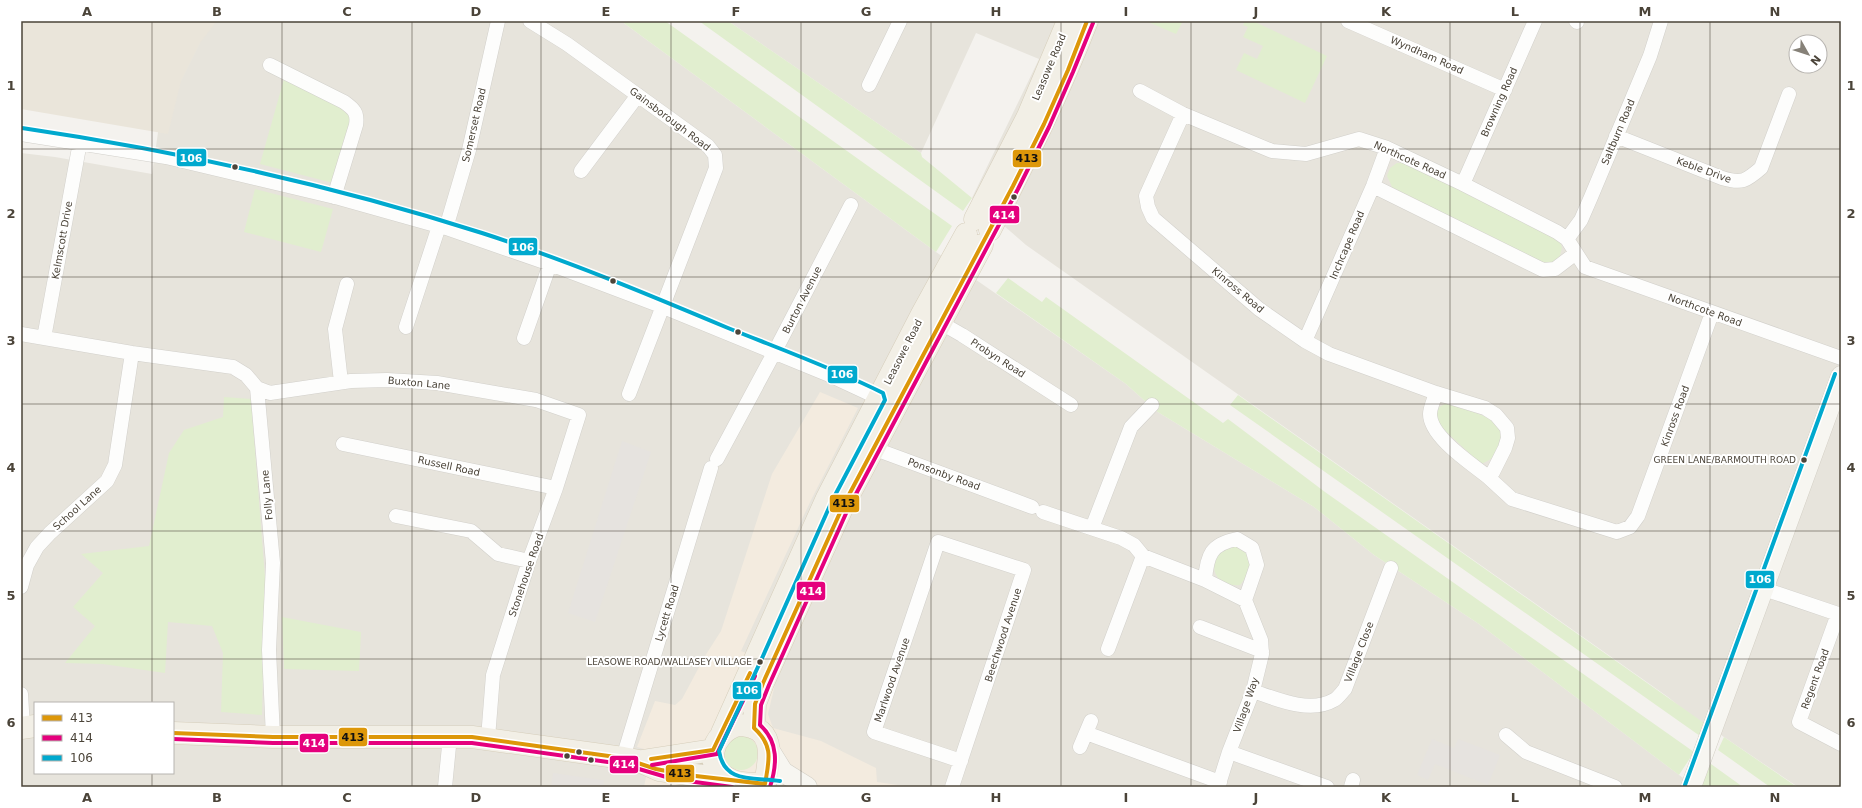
<svg xmlns="http://www.w3.org/2000/svg" width="1862" height="808" viewBox="0 0 1862 808" font-family="'DejaVu Sans',sans-serif">
<rect width="100%" height="100%" fill="#f4f2ee"/>
<path fill="#e7e4dc" fill-rule="evenodd" d="M204,21h417l315,231 190,132 30,27 158,96 60,48 105,69 216,163h-1674v-634l34,4 97,17 14,-97zM35,703h138v70h-138z
M728,21h1113v766h-43l-114,-77 -16,-13 -642,-452 -54,-47 67,-139 -63,-26 -55,120zM1796,42h24v24h-24z"/>
<path fill="#f3ebdf" d="M820,392l38,16 -47,92 -70,151 38,16 -11,47 5,14 48,13 55,27 1,14 35,5h-268l7,-36 -14,-4 18,-46 20,4 7,-6 23,-43 16,-25 51,-157z"/>
<path fill="#eae5da" d="M21,21h196l-17,22 -19,38 -13,53 -147,-25z"/>
<path fill="#e1eecf" d="M621,21h44l287,205 -16,26z
M699,21h29l193,132 1,4 50,41 -9,13z
M1146,21h37l-7,13z
M1245,21h8l74,35 -22,47 -69,-33 8,-17 13,6 6,-13 -20,-9 5,-10 -5,-2z
M284,79l58,26 9,10v8l-18,60 -73,-19z
M1397,163h8l155,77 2,8 -3,11 -7,4 -8,1 -151,-75 -6,-13 3,-8z
M255,189l78,20 -12,43 -77,-20z
M1008,278l34,24 4,-5 177,126 5,-4 97,73 369,260 -15,23 -200,-151 -105,-69 -60,-48 -158,-96 -30,-27 -130,-91z
M1238,395l466,328 -4,13 -470,-331z
M224,397l27,2 14,179 -3,137 -41,-3 2,-59 -11,-27 -44,-4 -3,51 -62,-9 -38,-1 30,-37 -22,-19 30,-34 -22,-19 68,-8 20,-93 15,-23 39,-13z
M1449,402l45,18 9,14c-6,15 -5,24 -22,30l-42,-39 -3,-10 3,-8z
M1235,545l14,10c4,13 -1,20 -9,30 -31,3 -36,-32 -5,-40z
M282,617l79,15 -2,39 -75,-2z
M724 753a17 17 0 1 1 34 0a17 17 0 1 1-34 0Z
M1724,737l73,50h-27l-52,-37z
M1711,764l32,23h-44z"/>
<path fill="#e6e3df" d="M622,441l29,11 -56,170 -27,-9z
M1432,739l22,9 4,-9 42,16 -12,30 -53,-21 -7,16 -11,-5z
M553,773l49,7h2l-1,7h-52z"/>
<g fill="none" stroke-linecap="round" stroke-linejoin="round">
<defs>
<path id="street" d="M530,21l37,23 141,102 7,9 1,13 -87,226
M1348,21l157,69
M1576,21l1,1
M270,65l74,37c10,7 14,11 12,23l-22,72
M869,85l31,-64
M1140,91l43,23 89,37 34,3 53,-15 28,9 76,36 94,48 10,7 18,28 256,91
M1183,114l-37,82 2,11 5,11 106,91 46,32 24,13 107,39 49,15 11,7 11,13 1,10 -3,10 -12,24 -5,5 24,22 105,33 13,-5 8,-11 74,-203
M21,134l145,23 173,41 107,30 104,36 111,42 166,68 58,27
M1616,136l106,42c20,6 24,3 39,-10l28,-74
M581,171l57,-76
M1463,184l72,-163
M1373,186l170,84 12,-1 21,-16
M446,228l23,-78 29,-129
M1567,239l14,-19 10,-23 59,-141 11,-35
M934,319l28,16 109,70
M406,327l33,-101
M21,334l111,19 101,14 13,8 11,13 16,175 -4,87 4,87
M44,338l36,-196
M524,338l26,-74
M1305,341l68,-155 14,-38
M341,382l-6,-53 12,-45
M257,388l13,5 81,-12 36,-1 50,3 99,17 43,15 -23,73 -27,73 -36,114 -5,63
M1436,393c-2,7 -6,15 -6,21 0,23 42,50 58,63
M343,444l213,44
M867,446l165,61
M717,459l57,-106 77,-148
M1043,512l78,26 13,7 9,11 62,24 40,20 16,40 1,14 -9,37 -24,61 -11,35
M396,516l75,15 27,23 31,7
M1092,528l39,-101 21,-22
M1205,580c2,-25 6,-36 32,-41l15,9 5,17 -12,35
M21,587l6,-22 10,-18 13,-14 57,-52 8,-16 17,-112
M1764,589l77,26
M1838,614l-39,108 42,22
M1200,627l62,24
M1108,649l35,-93
M1253,691c23,8 57,23 81,9 4,-2 8,-8 11,-11l46,-121
M21,694l2,34
M1086,733l134,49
M1506,735l20,17 89,35
M1080,747l11,-26
M1229,752l98,35
M623,758l88,-290
M445,787l5,-51
M952,787l72,-217 -86,-28 -64,190 87,29
M1351,787l2,-7"/>
<path id="secondary" d="M770,751l13,21 24,15
M1691,787l150,-411"/>
<path id="primary" d="M975,219l53,-103 40,-95
M990,230c35,-69 69,-137 97,-209
M738,725c39,1 32,32 27,59 -11,-1 -24,1 -34,-4 -29,-12 -20,-47 7,-55z
M21,728l14,-2
M754,728l1,-24 8,-21 80,-177 139,-261
M173,733l100,4h199l151,21 16,3 20,9 72,10
M722,733l105,-235 95,-184 44,-80
M642,761l71,-11"/>
</defs>
<use href="#street" stroke="#d2d0cb" stroke-width="15"/>
<use href="#secondary" stroke="#d3cfc5" stroke-width="21"/>
<use href="#primary" stroke="#d6cebb" stroke-width="23"/>
<use href="#street" stroke="#fdfdfc" stroke-width="14"/>
<use href="#secondary" stroke="#f7f6f1" stroke-width="20"/>
<use href="#primary" stroke="#f2efe6" stroke-width="22"/>
<defs>
<path id="bus-1" d="M173,733l100,4h199l151,21 33,11 31,6 78,9c4,-24 9,-38 -11,-56l1,-24 8,-21 80,-177 170,-320 31,-62 24,-54 19,-49
M651,759l62,-9 37,-77"/>
<path id="bus-2" d="M173,739l100,4h199l150,21 51,15 59,8
M652,765l65,-11 38,-78
M770,787c7,-22 9,-45 -10,-62l1,-20 8,-20 79,-176 170,-320 31,-62 24,-55 20,-49"/>
<path id="bus-3" d="M22,128c156,23 310,57 460,105 84,27 165,61 246,95 52,21 105,40 155,65l2,7 -53,101 -69,155 -44,95c5,33 35,26 61,30
M1685,785l150,-411"/>
</defs>
<use href="#bus-1" stroke="#fff" stroke-width="7"/>
<use href="#bus-2" stroke="#fff" stroke-width="7"/>
<use href="#bus-3" stroke="#fff" stroke-width="7"/>
<use href="#bus-1" stroke="#dd9709" stroke-width="4"/>
<use href="#bus-2" stroke="#e5007d" stroke-width="4"/>
<use href="#bus-3" stroke="#00a9ce" stroke-width="4"/>
</g>
<path fill="none" stroke="#4b4439" stroke-width="1" stroke-opacity="0.55" d="M152,21v682M282,21v766M412,21v766M541,21v766M671,21v766M801,21v766M931,21v766M1061,21v766M1191,21v766M1321,21v766M1450,21v766M1580,21v766M1710,21v766M21,149h1820M21,277h1820M21,404h1820M21,531h1820M21,659h1820M152,773v14"/>
<g fill="#4b4439" stroke="#fff" stroke-width="1.5">
<circle cx="235" cy="167" r="3.5"/>
<circle cx="1014" cy="197" r="3.5"/>
<circle cx="613" cy="281" r="3.5"/>
<circle cx="738" cy="332" r="3.5"/>
<circle cx="1804" cy="460" r="3.5"/>
<circle cx="760" cy="662" r="3.5"/>
<circle cx="579" cy="752" r="3.5"/>
<circle cx="567" cy="756" r="3.5"/>
<circle cx="591" cy="760" r="3.5"/>
</g>
<g text-anchor="middle" dominant-baseline="central" stroke-width="4" stroke-linejoin="round" paint-order="stroke">
<g font-size="9" fill="#4b4439" stroke="#fff" text-anchor="end">
<text x="1796" y="460">GREEN LANE/BARMOUTH ROAD</text>
<text x="752" y="662">LEASOWE ROAD/WALLASEY VILLAGE</text>
</g>
<g font-size="10" fill="#4b4439" stroke="#fff">
<text transform="translate(1427 55) rotate(24)">Wyndham Road</text>
<text transform="translate(1049 67) rotate(-67)">Leasowe Road</text>
<text transform="translate(1499 102) rotate(-66)">Browning Road</text>
<text transform="translate(670 119) rotate(37)">Gainsborough Road</text>
<text transform="translate(474 125) rotate(-77)">Somerset Road</text>
<text transform="translate(1618 132) rotate(-67)">Saltburn Road</text>
<text transform="translate(1410 160) rotate(24)">Northcote Road</text>
<text transform="translate(1704 170) rotate(20)">Keble Drive</text>
<text transform="translate(62 240) rotate(-80)">Kelmscott Drive</text>
<text transform="translate(1347 245) rotate(-67)">Inchcape Road</text>
<text transform="translate(1238 290) rotate(40)">Kinross Road</text>
<text transform="translate(802 300) rotate(-63)">Burton Avenue</text>
<text transform="translate(1705 310) rotate(20)">Northcote Road</text>
<text transform="translate(903 352) rotate(-63)">Leasowe Road</text>
<text transform="translate(998 358) rotate(33)">Probyn Road</text>
<text transform="translate(419 383) rotate(5)">Buxton Lane</text>
<text transform="translate(1675 416) rotate(-70)">Kinross Road</text>
<text transform="translate(449 466) rotate(12)">Russell Road</text>
<text transform="translate(944 474) rotate(20)">Ponsonby Road</text>
<text transform="translate(267 495) rotate(-95)">Folly Lane</text>
<text transform="translate(77 508) rotate(-42)">School Lane</text>
<text transform="translate(526 575) rotate(-71)">Stonehouse Road</text>
<text transform="translate(667 613) rotate(-73)">Lycett Road</text>
<text transform="translate(1003 635) rotate(-72)">Beechwood Avenue</text>
<text transform="translate(1359 652) rotate(-69)">Village Close</text>
<text transform="translate(1815 679) rotate(-70)">Regent Road</text>
<text transform="translate(892 680) rotate(-71)">Marlwood Avenue</text>
<text transform="translate(1246 705) rotate(-71)">Village Way</text>
</g>
</g>
<g stroke="#fff" stroke-width="1.5">
<rect x="176" y="148" width="31" height="19" rx="4" fill="#00a9ce"/>
<rect x="1012" y="149" width="30" height="19" rx="4" fill="#dd9709"/>
<rect x="989" y="205" width="31" height="19" rx="4" fill="#e5007d"/>
<rect x="508" y="237" width="30" height="19" rx="4" fill="#00a9ce"/>
<rect x="827" y="365" width="31" height="19" rx="4" fill="#00a9ce"/>
<rect x="829" y="494" width="31" height="19" rx="4" fill="#dd9709"/>
<rect x="1745" y="570" width="30" height="19" rx="4" fill="#00a9ce"/>
<rect x="796" y="581" width="30" height="20" rx="4" fill="#e5007d"/>
<rect x="732" y="681" width="30" height="19" rx="4" fill="#00a9ce"/>
<rect x="338" y="727" width="30" height="20" rx="4" fill="#dd9709"/>
<rect x="299" y="733" width="30" height="20" rx="4" fill="#e5007d"/>
<rect x="609" y="755" width="30" height="19" rx="4" fill="#e5007d"/>
<rect x="665" y="764" width="30" height="19" rx="4" fill="#dd9709"/>
</g>
<g font-size="11" text-anchor="middle" font-weight="bold" fill="#fff">
<text x="191" y="162">106</text>
<text x="1004" y="219">414</text>
<text x="523" y="251">106</text>
<text x="842" y="378">106</text>
<text x="1760" y="583">106</text>
<text x="811" y="595">414</text>
<text x="747" y="694">106</text>
<text x="314" y="747">414</text>
<text x="624" y="768">414</text>
</g>
<g font-size="11" text-anchor="middle" font-weight="bold" fill="#111">
<text x="1027" y="162">413</text>
<text x="844" y="507">413</text>
<text x="353" y="741">413</text>
<text x="680" y="777">413</text>
</g>
<rect width="1862" height="808" fill="none" stroke="#ffffff" stroke-width="44"/>
<rect x="34" y="702" width="140" height="72" fill="#ffffff" stroke="#b7b4b0"/>
<rect x="42" y="715" width="20" height="6" fill="#dd9709" stroke="#b7b4b0"/>
<text x="70" y="722" font-size="12" fill="#4b4439">413</text>
<rect x="42" y="735" width="20" height="6" fill="#e5007d" stroke="#b7b4b0"/>
<text x="70" y="742" font-size="12" fill="#4b4439">414</text>
<rect x="42" y="755" width="20" height="6" fill="#00a9ce" stroke="#b7b4b0"/>
<text x="70" y="762" font-size="12" fill="#4b4439">106</text>
<g transform="translate(1808 54) rotate(129)"><circle r="19" fill="#ffffff" stroke="#b7b4b0"/>
<path d="M0-3L7 15L0 10L-7 15Z" fill="#868178"/>
<text y="-6" font-size="11" font-weight="bold" text-anchor="middle" fill="#4b4439">N</text>
</g>
<rect x="22" y="22" width="1818" height="764" fill="none" stroke="#4b4439" stroke-width="1.5"/>
<g font-size="13" text-anchor="middle" font-weight="bold" fill="#4b4439">
<text x="87" y="16">A</text>
<text x="217" y="16">B</text>
<text x="347" y="16">C</text>
<text x="476" y="16">D</text>
<text x="606" y="16">E</text>
<text x="736" y="16">F</text>
<text x="866" y="16">G</text>
<text x="996" y="16">H</text>
<text x="1126" y="16">I</text>
<text x="1256" y="16">J</text>
<text x="1386" y="16">K</text>
<text x="1515" y="16">L</text>
<text x="1645" y="16">M</text>
<text x="1775" y="16">N</text>
<text x="11" y="90">1</text>
<text x="1851" y="90">1</text>
<text x="11" y="218">2</text>
<text x="1851" y="218">2</text>
<text x="11" y="345">3</text>
<text x="1851" y="345">3</text>
<text x="11" y="472">4</text>
<text x="1851" y="472">4</text>
<text x="11" y="600">5</text>
<text x="1851" y="600">5</text>
<text x="11" y="727">6</text>
<text x="1851" y="727">6</text>
<text x="87" y="802">A</text>
<text x="217" y="802">B</text>
<text x="347" y="802">C</text>
<text x="476" y="802">D</text>
<text x="606" y="802">E</text>
<text x="736" y="802">F</text>
<text x="866" y="802">G</text>
<text x="996" y="802">H</text>
<text x="1126" y="802">I</text>
<text x="1256" y="802">J</text>
<text x="1386" y="802">K</text>
<text x="1515" y="802">L</text>
<text x="1645" y="802">M</text>
<text x="1775" y="802">N</text>
</g>
</svg>
